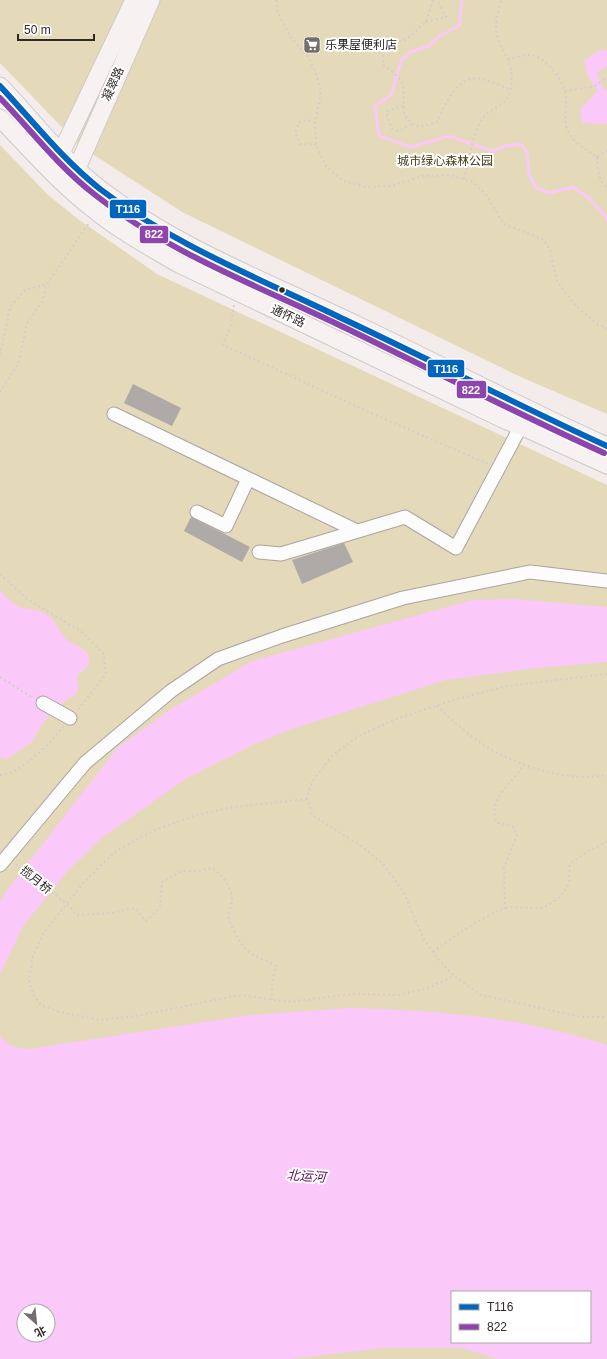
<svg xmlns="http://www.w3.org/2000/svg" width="607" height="1359" viewBox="0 0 607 1359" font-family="Arial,'Noto Sans SC',sans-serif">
<rect width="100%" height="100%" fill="#f4ecea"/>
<path fill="#e4d9b8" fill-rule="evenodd" d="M0,0h607v414l-84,-36 -341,-166 -102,-66 -80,-83z
M0,145l48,50 30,24 79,55 450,211v874h-607zM452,1292h138v50h-138zM24,1311h24v24h-24z"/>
<path fill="#fac9f9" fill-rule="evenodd" d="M607,50v16l-10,7 7,17 3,-1v35l-25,-1 -2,-14 18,-18 -10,-15 -4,-15 14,-10z
M0,590c6,7 14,17 24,18 8,2 16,2 23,7 8,5 11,14 17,22 6,8 29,11 25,26 -1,6 -9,8 -12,13l2,13 -2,4 -22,15 -14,18 -10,17 -24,16 -7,-2z
M514,599l93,8v55l-71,6 -90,12 -151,48 -40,16 -68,34 -84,59 -35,34 -45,55 -23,49v-74l7,-11 111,-143 53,-38 81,-48 221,-61z
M348,1008c91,2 172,9 259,37v314h-109l-37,-11h-77l-95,11h-289v-323c8,10 17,12 29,13l221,-34zM452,1292h138v50h-138zM24,1311h24v24h-24z"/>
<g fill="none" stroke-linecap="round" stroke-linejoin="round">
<path stroke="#fac9f9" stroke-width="3" d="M462,0l-3,26 -21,11 -9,9 -19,6 -9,9 -10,34 -16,11 4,30 32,11 38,-11 44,15 12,-5 16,-2 6,9 2,21 7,14 14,5 23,-6 15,10 19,21v3"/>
</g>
<path fill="#afa9a7" d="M133,384l48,24 -9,18 -48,-23z
M191,517l59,30 -8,15 -58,-31z
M344,543l9,19 -51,22 -10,-24z"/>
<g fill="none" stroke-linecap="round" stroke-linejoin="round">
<defs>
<path id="minor" d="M114,414l243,117
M197,512l29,14 22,-47
M259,552l22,2 124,-37 51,31 65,-122
M43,703l27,15
M0,865l85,-102 86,-72 47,-32 64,-23 121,-38 127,-26 77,9"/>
<path id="major" d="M0,86c33,34 62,74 100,103 78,60 171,94 259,137 83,39 164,83 248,120
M0,118c31,32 61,67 97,94 25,20 53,35 80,51l330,158 14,5 86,39
M61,153l73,-153
M77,168l74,-168"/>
</defs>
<use href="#minor" stroke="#aaa4a2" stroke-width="15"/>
<use href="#major" stroke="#cdc9c8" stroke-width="19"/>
<path stroke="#d2cecd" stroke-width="2" stroke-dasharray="2 3" stroke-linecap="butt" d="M276,0l2,13 13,25 16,17 9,18 5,19 -6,31 1,22 10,21 17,15 23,6 25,-1 31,-10 28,-1 23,7 14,14 17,28 40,16 6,10 7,31 18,24 22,19 10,4
M433,0l-7,22 -19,17 -21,7 -3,10 1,10c26,16 18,23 20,49 12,14 16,13 33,7 7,-16 21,-49 44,-43 10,2 20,7 30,11
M426,22l20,-5 -9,-17
M508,59c7,-1 15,-4 22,-4 15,1 31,23 35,36 3,14 -3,29 4,42 5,10 19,18 28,24l10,-6
M565,91l30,-5 12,-9
M403,106l-16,5v6l5,12 7,2 12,-7
M315,123l-7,-3 -9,2 -4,10 5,12 16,1
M597,157c1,13 1,22 10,31
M464,179c5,-19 8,-44 19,-61 8,-12 25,-10 28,-30 5,-30 -14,-37 -15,-61 0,-8 3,-19 5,-27
M234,305l-3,20 -8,20 148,68 117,51
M0,355l10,-48 15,-17 22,-6 42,-61
M0,392l19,-30 8,-39 15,-21 5,-18
M0,574l27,25 55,33 22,22 2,20 -29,37
M607,674l-99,12 -55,14 -57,19 -39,18 -25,19 -20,26 -5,15 5,18 52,33 20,17 20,28 20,47 14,19 16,17 27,19 100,22h26
M0,677l33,21
M437,706c15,14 32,30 50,41 31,19 83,36 120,28
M0,775c20,0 52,-34 64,-49
M307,799l-73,8 -38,8 -41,15 -39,21 -32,31 -41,52 -10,22 -4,25 5,15 7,9 18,7 42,8 35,-4 104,-21 47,7 66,-8 46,1 29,-7 26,-12
M16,864l51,40 10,11 35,-2 23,-5 11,13 14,-13 2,-26 20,-11h16l14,-3c10,6 21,20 20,33 -1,5 -4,14 -3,19 1,4 10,20 13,25 7,11 23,14 34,21l-4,17v17
M505,909l-1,-41 13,-33 -3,-8 -18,-5c-8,-26 17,-38 28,-58
M433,952c22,-16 45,-33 70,-43 15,-5 27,2 40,-2 10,-3 23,-14 26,-25 1,-5 0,-12 1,-18l18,-13 19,-9"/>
<use href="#minor" stroke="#fdfcfc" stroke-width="13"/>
<use href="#major" stroke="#f7f1f2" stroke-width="17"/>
<defs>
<path id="bus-1" d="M0,86c33,35 62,73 100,103 72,55 158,89 239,128 90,42 178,88 268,129"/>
<path id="bus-2" d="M0,98c31,32 58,68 94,96 72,57 159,90 241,129 90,43 178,89 269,130"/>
</defs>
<use href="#bus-1" stroke="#fff" stroke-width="9"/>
<use href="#bus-2" stroke="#fff" stroke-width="9"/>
<use href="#bus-1" stroke="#0065bd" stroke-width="6"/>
<use href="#bus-2" stroke="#8e44ad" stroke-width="6"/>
</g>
<defs>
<symbol id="supermarket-square" viewBox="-11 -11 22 22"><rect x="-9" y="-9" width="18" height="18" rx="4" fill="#736d6b" stroke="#fff"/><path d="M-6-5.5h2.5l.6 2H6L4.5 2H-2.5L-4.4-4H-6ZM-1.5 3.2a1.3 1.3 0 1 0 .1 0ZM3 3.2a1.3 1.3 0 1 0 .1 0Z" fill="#fff"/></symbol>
</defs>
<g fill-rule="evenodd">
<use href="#supermarket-square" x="302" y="35" width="20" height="20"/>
</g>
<circle fill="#2e2927" stroke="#fff" stroke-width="1.5" cx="282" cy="290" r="3.5"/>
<g text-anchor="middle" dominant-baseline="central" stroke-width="4" stroke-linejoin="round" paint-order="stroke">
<g font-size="12" fill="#2e2927" stroke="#fff" text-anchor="start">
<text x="325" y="45">乐果屋便利店</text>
</g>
<g font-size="12" fill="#2e2927" stroke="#fff">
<text transform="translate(113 84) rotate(-66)">凝翠路</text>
<text transform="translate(288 316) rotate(25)">通怀路</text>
<text transform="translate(36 880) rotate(39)">揽月桥</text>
</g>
<g font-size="12" fill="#413911" stroke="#fff">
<text x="445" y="161">城市绿心森林公园</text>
</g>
<g font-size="13" font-style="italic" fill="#5e1063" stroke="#fff">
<text transform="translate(306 1176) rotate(4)">北运河</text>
</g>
</g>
<g stroke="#fff" stroke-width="1.5">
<rect x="109" y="199" width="38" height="20" rx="4" fill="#0065bd"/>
<rect x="139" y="225" width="30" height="19" rx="4" fill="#8e44ad"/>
<rect x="427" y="359" width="38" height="19" rx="4" fill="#0065bd"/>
<rect x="456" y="380" width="31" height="19" rx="4" fill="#8e44ad"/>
</g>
<g font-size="11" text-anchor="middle" font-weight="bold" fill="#fff">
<text x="128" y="213">T116</text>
<text x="154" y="238">822</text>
<text x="446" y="373">T116</text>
<text x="471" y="394">822</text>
</g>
<rect x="451" y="1291" width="140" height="52" fill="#ffffff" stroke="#aba9a9"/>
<rect x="459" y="1304" width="20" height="6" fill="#0065bd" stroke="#aba9a9"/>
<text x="487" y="1311" font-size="12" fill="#2e2927">T116</text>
<rect x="459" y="1324" width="20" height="6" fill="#8e44ad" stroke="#aba9a9"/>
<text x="487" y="1331" font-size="12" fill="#2e2927">822</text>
<g transform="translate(36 1323) rotate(153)"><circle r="19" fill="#ffffff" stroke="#aba9a9"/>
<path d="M0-3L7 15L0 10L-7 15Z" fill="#736d6b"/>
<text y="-6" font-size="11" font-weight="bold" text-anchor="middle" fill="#2e2927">北</text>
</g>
<path d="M18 34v6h76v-6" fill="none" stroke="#2e2927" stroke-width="2"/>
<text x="24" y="34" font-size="12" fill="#2e2927" stroke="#ffffff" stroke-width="3" paint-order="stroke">50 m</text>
</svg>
